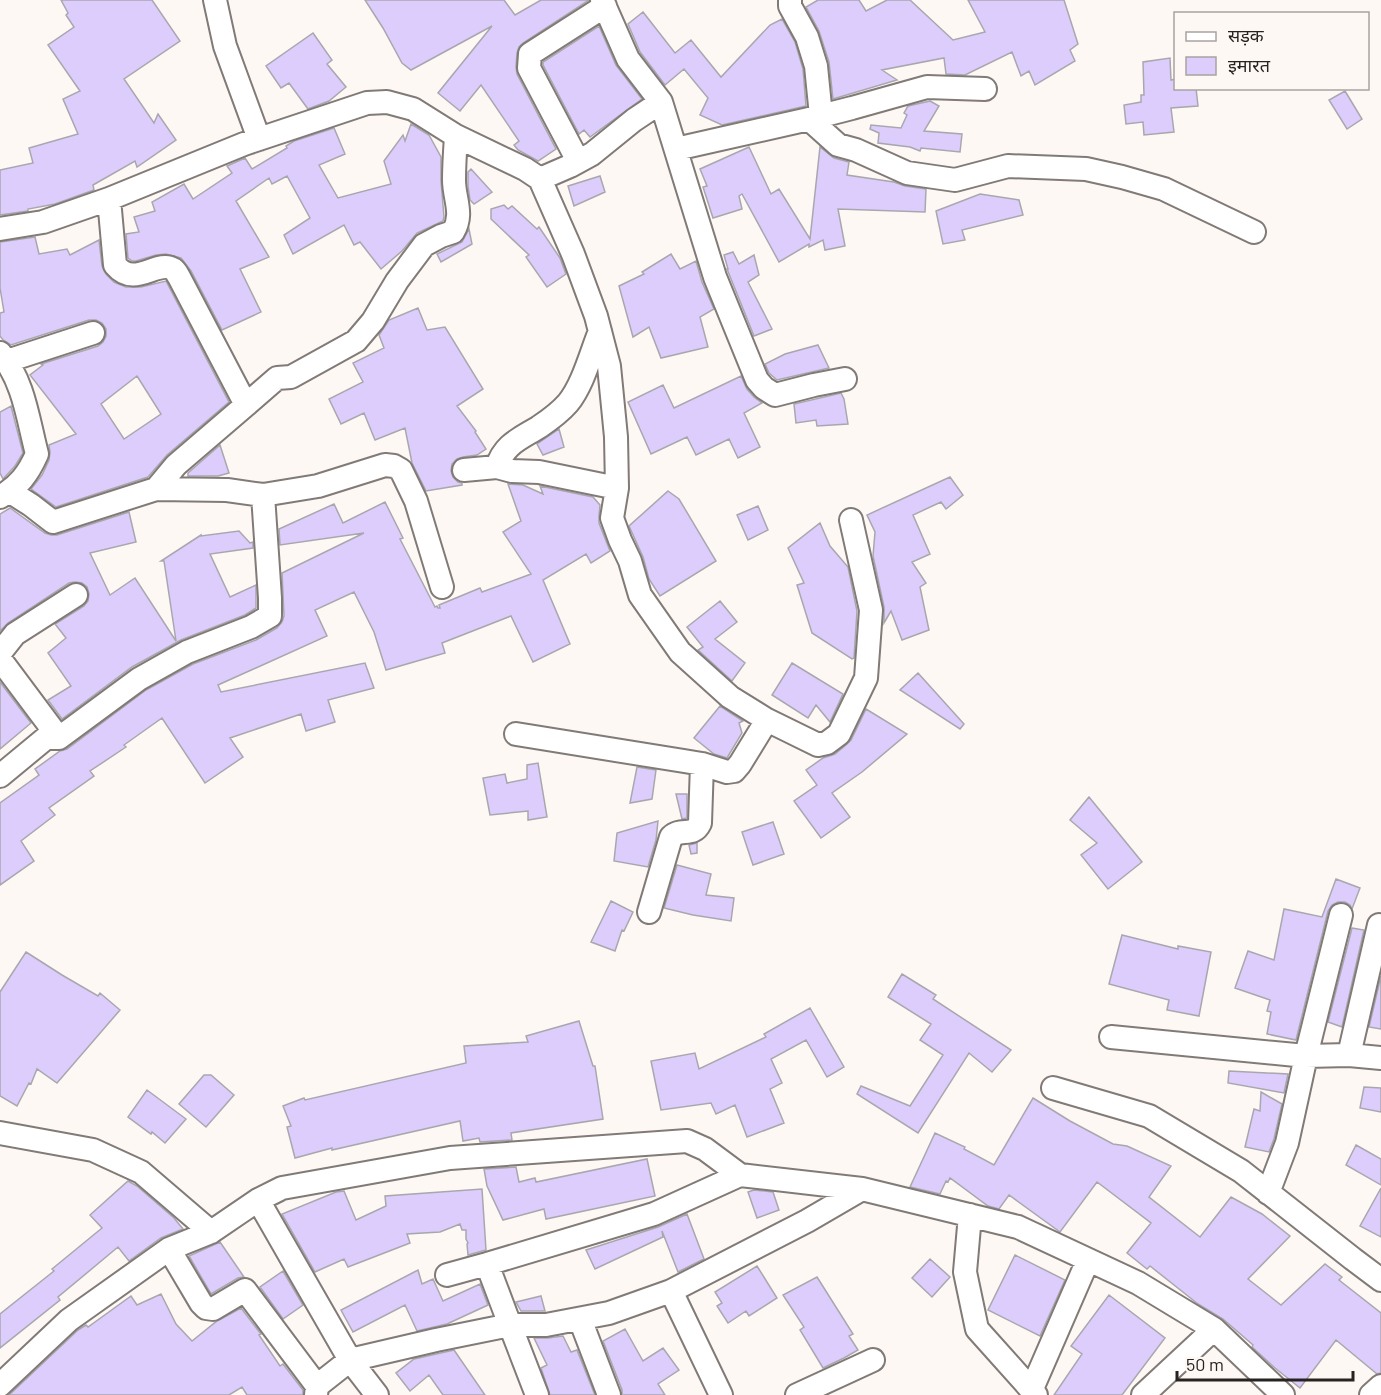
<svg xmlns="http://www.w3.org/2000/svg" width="1381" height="1395" viewBox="0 0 1381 1395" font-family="Barlow,'Noto Sans Devanagari',sans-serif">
<rect width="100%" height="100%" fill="#fef8f5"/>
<path fill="#dccdfc" stroke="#a9a7ae" stroke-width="1.5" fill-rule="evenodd" d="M61,0h91l28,41 -56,38 30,44 4,-9 18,26 -39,27 -2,-6 -42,24 1,5 -39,14 -27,5v2l-28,4v-45l33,-7 -4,-15 49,-14 -15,-35 17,-8 -32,-46 26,-18 -8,-12 2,-2z
M365,0h139l11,15 26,-15h48l-66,43 -4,4 -2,6 -1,14 1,7 39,75 -18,12 -20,-11 -4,-5 5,-4 -38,-56 -21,26 -22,-18 54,-67 -81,44 -9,-7 -19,-35z
M818,0h41l7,11 21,-11h23l43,40 32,-8 -17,-32h96l14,44 -8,6 5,11 -40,24 -6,-14 -8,5 -9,-24 -47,23 -19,-1 -2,-16 -62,12 15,10 -64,19 -4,-37 -10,-31 -13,-24z
M643,12l32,41 16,-13 30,37 49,-52 12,-6 13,23 8,27 3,37 -84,19 -22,-10 8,-17 -24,-29 -19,16 -25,-33 -12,-28z
M599,26l17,39 26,34 -52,38 -6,-7 -5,4 -36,-69v-3z
M313,33l19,27 -5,4 19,23 -17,14 -21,8 -19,-26 -8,5 -15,-22z
M1170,58l1,22 5,-1v9h20l2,18 -27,2 3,24 -30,3 -1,-13 -17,2 -2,-19 17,-3v-7h3l-1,-33z
M1345,91l17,28 -15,10 -18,-29z
M930,101l9,5 -15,25 38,3 -2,18 -39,-4 -1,3 -10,-4 -32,-4 1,-10 -9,-4 1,-4 30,3 6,-13 -3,-2 4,-7z
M411,124l18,11 12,22v24l3,36 -1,4 -26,12 -15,18 -21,18 -21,-27 -6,3 -10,-20 -51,29 -9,-19 26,-17 -23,-42 -15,8 -3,-6 -33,23 33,56 -29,12 21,43 -39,18 -31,-59 -10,-13 -15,-4 -10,1 -20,6h-4l-4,-3 -2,-24 13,-2 -5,-15 21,-6 -3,-9 32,-18 9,15 39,-26 -5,-7 18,-8 7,11 35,-21 -1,-2 8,-5 40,-13 11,26 -26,11 19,33 53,-14 -7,-23 19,-26 2,6z
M749,147l22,47 8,-5 31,50 10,-92 14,11 15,4 -2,13 47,7 11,4 21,3 -1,23 -87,-3 7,37 -20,4 -2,-10 -14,7v-3l-30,18 -37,-68 -3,2 3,13 -29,9 -10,-31 4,-1 -7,-17z
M471,169l21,23 -18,12 -4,-4 -2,-14v-14z
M600,176l5,16 -31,14 -6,-20z
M980,194l39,6 4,15 -61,15 3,10 -22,4 -7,-33z
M504,205l4,4 4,-3 25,23 2,-2 21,31 6,16 -19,13 -21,-30 3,-2 -38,-36v-10z
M469,229l3,15 -31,18 -4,-8 25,-12z
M35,237l4,17 28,-5 3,6 29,-15 3,26 4,8 8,8 12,5h15l25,-6 63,121 -62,53 -19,22 -92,30 -25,-18 11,-14 7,-15 1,-8 -1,-7 27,-11 -46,-59 13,-10 -2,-1 57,-18 5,-4 3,-6v-7l-4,-6 -6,-3h-7l-78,25 -8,-5 -3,-4v-23l4,-1 -4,-24v-46zM137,376l24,38 -37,25 -23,-35z
M733,252l6,12 15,-9 5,20 -11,7 24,47 -18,7 -27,-67h1l-4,-14z
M671,254l9,15 16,-8 6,21 12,27 -14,8 8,30 -47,11 -12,-31 -16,10 -14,-51 25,-12 -2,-2z
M418,308l9,22 18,-3 38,62 -26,17 19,25 -1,1 11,17 -9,6 -14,2 -6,2 -5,5 -1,7 2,6 5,5 4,1v2l-36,6 -14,-28 -7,-35 -30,12 -11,-27 -23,11 -12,-25 34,-17 -10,-19 31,-15 -5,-13 10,-15z
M818,345l11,23 -52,12 -8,-7 -4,-9 20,-10z
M741,376l6,13 7,8 8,6 -18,10 16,34 -22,11 -9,-19 -33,16 -9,-18 -36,17 -23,-52 35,-17 11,23z
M841,393l3,6 4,25 -31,2 -1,-6 -20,3 -2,-19z
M11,406l12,47 -8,13 -12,13 -3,-6v-61z
M559,429l5,18 -21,8 -6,-11z
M220,445l9,28 -11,3h-30v-3z
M950,477l13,18 -17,14 -5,-7 -28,13 17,39 -18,8 14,21 -6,4 9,43 -27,10 -11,-29 -7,12v-16l-11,-51 2,-24 -8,-17z
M508,484l15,1 20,9 -3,-8 53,11 7,8 -1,11v7l11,28 -19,12 -5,-9 -43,26 27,64 -37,18 -22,-46 -69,27 3,10 -59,17 -12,-38 -20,-40 -39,18 12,26 -109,49 3,7 144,-29 9,25 -46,12 7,22 -29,9 -5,-17 -71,24 13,19 -38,26 -43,-65 -38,27 2,2 -36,24 4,5 -45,32 6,7 -34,26 13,20 -34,24v-82l39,-28 -4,-6 25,-18 7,-2 79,-59 47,-26 63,-24 21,-12 5,-6 2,-6 -2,-43 82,-40 -84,12 -1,-16 55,-25 9,19 42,-21 18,36 -3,1 35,68 2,-1 1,2h2l-1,-3 41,-17 2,4 49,-18 -28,-42 18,-11z
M668,491l11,8 37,62 -56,35 -11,-17 -6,-22 -14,-31z
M758,506l10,24 -20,10 -11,-25z
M10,508l35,25 6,2h6l72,-23 7,30 -46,11 20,42 25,-17 41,63 -12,-80h-3l40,-26v1l38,-5 11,12 3,-1v6l-43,6 20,43 26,-12v23l-11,7 -64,25 -49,27 -70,52 -14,-19 23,-14 -23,-33 18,-15 -11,-14 29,-18 4,-5 1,-7 -2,-7 -5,-4 -7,-1 -6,1 -61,40 -8,8v-117z
M820,523l10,23 18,21 9,44 -3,47 -2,1 -40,-26 -15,-48 7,-2 -16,-35z
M720,601l17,21 -22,17 30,24 -13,18 -34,-31 5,-3 -16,-20z
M792,663l51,31 -13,28 -14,-17 -8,13 -36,-23z
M918,673l46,51 -4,5 -60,-39z
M0,682l31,41 -31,26z
M720,706l23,15 -4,2 3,10 -15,25 -13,-4 -20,-16z
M866,709l41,25 -45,38 -30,21 18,24 -29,21 -27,-37 23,-16 -11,-15 17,-12 12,-4 12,-10 4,-4z
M538,763l9,54 -19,3v-9l-38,4 -7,-37 22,-4 2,9 20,-4v-14z
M637,767l19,3 -4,29 -22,4z
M676,794h11v24l-5,1z
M1089,797l53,65 -34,27 -27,-34 16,-12 -27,-23z
M658,821l-2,19 -8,27 -34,-6 3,-28z
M773,822l11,32 -31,11 -11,-33z
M697,843v10l-6,1 -2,-9z
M677,865l34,9 -5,21 28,3 -3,23 -38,-6 -29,-7z
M1336,879l24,9 -8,21 -2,-4 -5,-3h-7l-6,3 -4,6 -32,129 -29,-6 4,-22 -4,-1 3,-11 -35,-12 13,-37 26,9 10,-51 38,8z
M611,901l22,11 -9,19 -2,-1 -7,21 -24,-9z
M1352,928l12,2 -22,97 -14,-5z
M1122,935l56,14v-3l33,6 -12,64 -32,-6 2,-10 -60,-16z
M26,952l36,23 36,21 2,-3 20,17 -63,73 -20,-14 -6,15 -2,-1 -12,23 -17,-10v-104z
M902,974l34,21 -3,4 78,51 -19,22 -23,-19 -51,80 -61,-39 4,-8 49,20 33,-51 -23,-15 11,-16 -43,-27z
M1381,976v53l-12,-2z
M810,1008l34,59 -17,10 -21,-37 -35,19 11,24 -12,6 14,34 -37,14 -12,-32 -19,9 -5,-11 -50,7 -10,-49 44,-8 4,16 67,-32 -2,-3z
M579,1021l14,45h2l8,53 -92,14 1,7 -32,2 -1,-4 -16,3 -3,-20 -128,29v-2l-37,10 -8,-31 4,-1 -8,-20 21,-8 1,2 161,-37 -2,-17 64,-4 -2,-6z
M1229,1071l59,3 -4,19 -56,-10z
M204,1075h7l23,20 -28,32 -27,-23z
M1364,1087l17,1v24l-21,-4z
M147,1090l39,29 -21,24 -13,-11 -1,2 -23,-17z
M1261,1092l21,12 -8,35 -5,13 -24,-5 9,-38 6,2z
M1033,1098l37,23 43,23 14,2 44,20 -22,31 51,40 31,-40 31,17 28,22 -42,43 33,26 44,-41 17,13 -3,3 42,33v60l-4,1 -41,-34 -36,48 -25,-20 -23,-21 1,-2 -30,-26 -25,-15 -48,-38 -3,3 -20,-16 24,-30 -54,-41 -37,50 -51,-37 -10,14 -11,-3 -38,-28 -2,4 -2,-1 -6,13 -30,-7 25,-54 30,14 -1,2 30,16z
M1356,1145l25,14v26l-35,-20z
M647,1159l8,37 -109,23 -2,-10 -41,11 -16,-34 -3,-17 32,-2 3,15 16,-4 1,4z
M128,1181l9,5 37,32 9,11 -22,9 -32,23 -11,-14 -60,50 2,3 -60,48v-34l54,-43 -2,-2 50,-41 -12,-13z
M1381,1188v49l-21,-11z
M482,1189l4,61 -18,5 -1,-11 1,-1 -2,-4v-9h-4l-2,-6 -20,8 -33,2 3,9 -62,24 -4,-8 -29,13 -33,-58 54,-22 8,-1 12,29 30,-14 -1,-10z
M754,1190l19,2 6,18 -22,8 -9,-26z
M687,1214l17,45 -26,13 -16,-41 1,6 -68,32 -9,-19 72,-23z
M220,1242l24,35 -6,1 -27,16 -22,-38z
M1015,1255l50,25 -25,56 -52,-26z
M930,1259l20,18 -18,20 -20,-19z
M757,1266l20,32 -28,18 -3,-5 -18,12 -11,-17 5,-3 -7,-11z
M418,1270l4,14 11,-5 10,22 37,-17 8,21 -41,19 -30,7 -12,-26 -52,27 -12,-22z
M283,1271l20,34 -20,14 -23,-32z
M817,1277l36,57 -4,2 9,14 -14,8 -21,10 -23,-38 4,-3 -21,-32z
M161,1294l15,30 16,17 25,-20 24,-13 20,26 -2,1 21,31 3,-2 20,26v5h-56l-5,-8 -13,8h-220l69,-65 8,-5 2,2 43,-31 6,9z
M1109,1295l56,43 -43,57h-68l28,-41 -11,-8z
M541,1296l4,15h-24l-5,-9z
M625,1329l18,32 20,-13 16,22 -21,14 7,11h-43v-5l-19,-49z
M563,1336l8,16 6,-2 18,45h-45l-9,-27 6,-3 -13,-27h14z
M454,1350l31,45h-42l-14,-20 -19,16 -14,-18 18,-14z"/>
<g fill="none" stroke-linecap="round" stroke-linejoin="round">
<defs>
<path id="minor" d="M215,0l10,46 34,93
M602,0l26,59 33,43 54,175 42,103 7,8 11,7 39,-10 31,-6
M790,0v6l17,31 9,29 5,50
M809,119l43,-11 75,-21 58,2
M456,136l69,33 15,10 33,75 23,62 13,50 7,71 1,51 -5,30 8,22 10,21 10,34 40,57 50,45 37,23 51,25 9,-2 12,-9 27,-56 5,-68 -20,-90
M676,149l133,-30 29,26 18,5 51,23 48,7 53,-14 78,3 36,8 42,12 90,43
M578,161l-49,-93 1,-14 75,-48
M540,179l30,-13 22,-12 42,-34 27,-18
M109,199l135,-55 123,-41 20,-1 26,7 43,27c-1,15 -2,29 -2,44 0,19 10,34 -1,52l-12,4 -17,9 -27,36 -24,40 -17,20 -65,36 -14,1 -31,27
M0,229l43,-7 66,-23 6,66c20,24 42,-6 58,4 3,2 4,5 6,8l67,128 -70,60 -20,24 -103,33 -22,-17 -22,-14
M0,353c24,28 28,67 37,101 -9,20 -18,32 -37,43
M7,361l86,-28
M497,467c7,-23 23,-28 42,-40 9,-6 22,-16 29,-24 15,-18 23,-50 32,-72
M464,470l33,-3 15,4 27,1 78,16
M263,495l55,-9 67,-21 9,1 7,4 15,31 26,86
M0,653l15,-19 61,-39
M0,659l59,79
M516,734l168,27 18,3 25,8 7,-1 6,-7 27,-44
M0,776l46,-38h13l80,-59 48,-27 64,-25 19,-11v-18l-7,-103 -36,-5 -71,-1
M649,912l22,-75c10,-10 22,1 29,-14l2,-59
M1111,1037l195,19 35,-141
M1349,1055l30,-130
M1053,1088l96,28 92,55 112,88 28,21
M0,1133l93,17 48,22 70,60
M1268,1193l19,-50 19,-87 43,-1 32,3
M258,1200l92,160 86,-20 74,-15 -23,-61
M970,1215l-5,57 12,57 59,66
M169,1249l32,54 5,5 7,1 32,-19 72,96
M447,1275l40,-11 167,-50 86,-39 122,14 156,38 120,56 76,46 69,66
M671,1291l50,104
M580,1319l29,76
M0,1385l69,-65 100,-71 42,-17 47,-32 24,-12 168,-30 237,-17 18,8 35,26
M1031,1391l57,-131
M316,1395l1,-9 33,-26 27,35
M537,1395l-27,-70h36l63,-12 62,-22 136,-70 55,-32
M797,1395l76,-35
M1143,1395l71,-66
M1371,1395l10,-9"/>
</defs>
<use href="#minor" stroke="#817a77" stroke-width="26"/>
<use href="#minor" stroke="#fff" stroke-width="22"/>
</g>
<rect x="1174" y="12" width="195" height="78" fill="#fef8f5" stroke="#a8a3a0" stroke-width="1.5"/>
<rect x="1186" y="32" width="30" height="9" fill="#ffffff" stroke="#a8a3a0" stroke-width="1.5"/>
<text x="1228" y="42" font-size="18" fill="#262321">सड़क</text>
<rect x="1186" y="57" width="30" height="18" fill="#dccdfc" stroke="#a8a3a0" stroke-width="1.5"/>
<text x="1228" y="72" font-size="18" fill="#262321">इमारत</text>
<path d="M1177 1371v9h176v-9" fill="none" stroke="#262321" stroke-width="3"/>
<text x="1186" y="1371" font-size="18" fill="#262321" stroke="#fef8f5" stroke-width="4.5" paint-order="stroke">50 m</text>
</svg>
